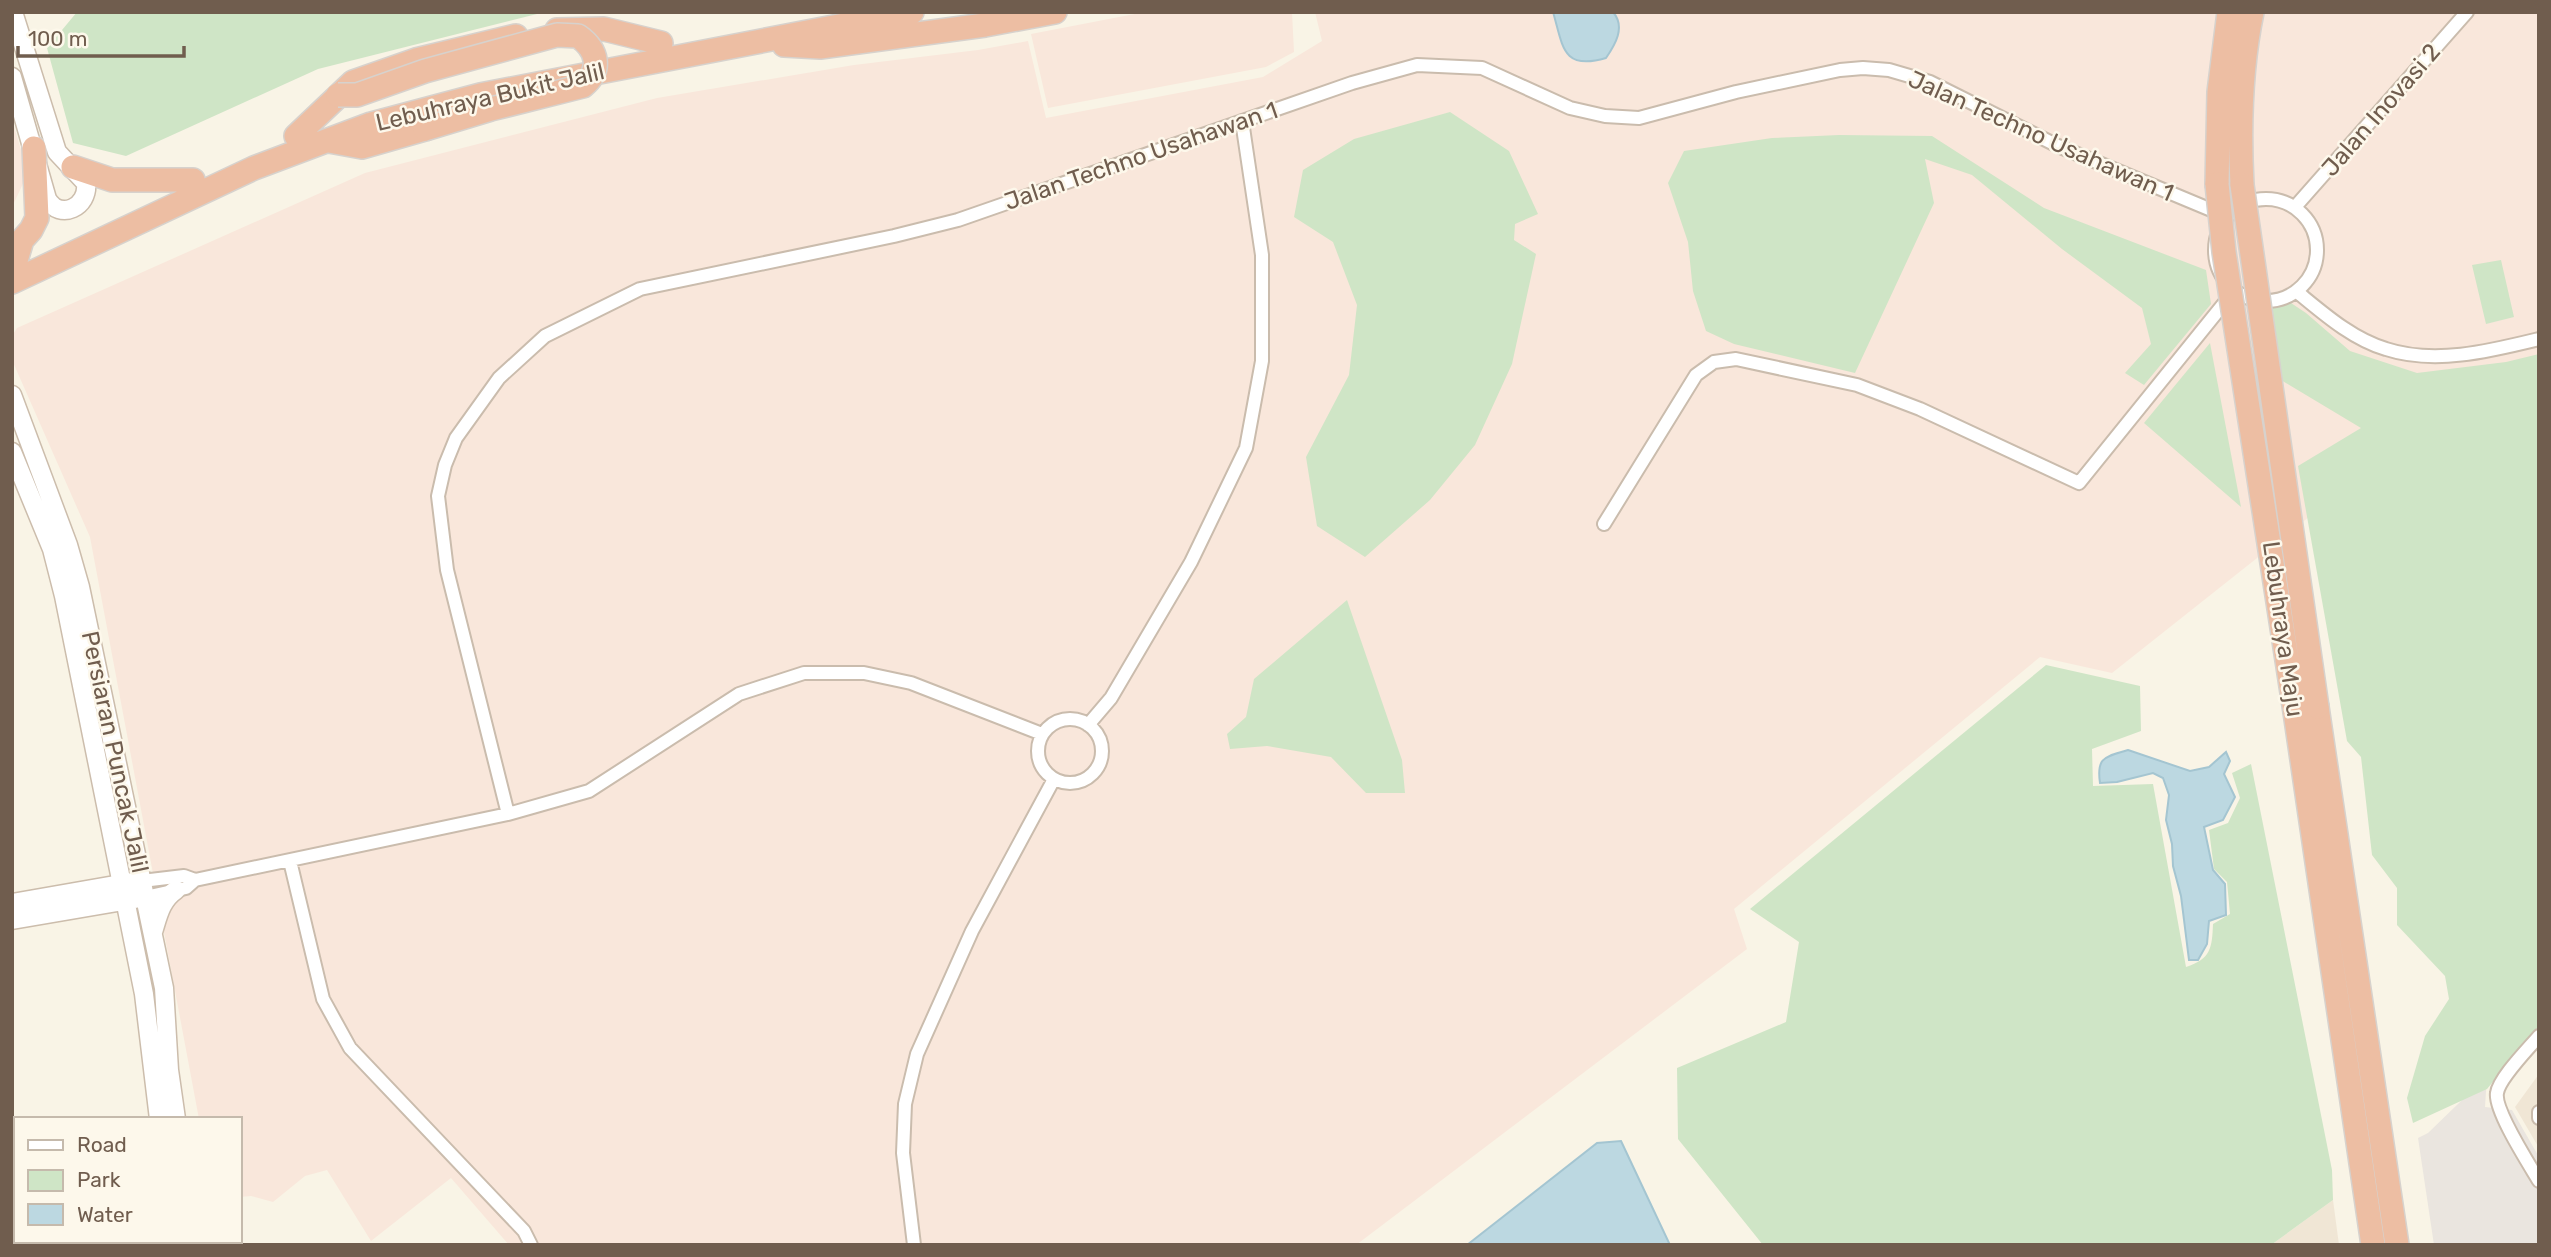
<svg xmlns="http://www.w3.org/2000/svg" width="2551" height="1257" viewBox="0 0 2551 1257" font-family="Rubik,sans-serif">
<rect width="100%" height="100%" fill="#f9f4e6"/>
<path fill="#f0e6d5" d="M2539,1074v74l-24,-41z
M2333,1200l6,45h-68z"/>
<path fill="#f9e7db" d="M1145,12h147l2,40 -28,15 -218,41 -17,-74z
M1315,12h1224v352l-172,107 -255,202 -72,-16 -306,252 13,40 -391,296h-847l-58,-67 -80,63 -44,-71 -22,6 -32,26 -22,-6 -11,1v-78h-41l-109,-582 -78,-177v-24l5,-8 348,-155 292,-75 197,-33 124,-15 50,-9 18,77 217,-41 59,-36z
M12,120l16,53 -16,34z"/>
<path fill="#eae5df" d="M2487,1076l-2,31 27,3 27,47v88h-105l-16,-107 10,-5z"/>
<path fill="#cfe5c6" d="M77,12h468l-227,57 -192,87 -53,-13 -26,-95z
M1450,112l59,39 29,63 -23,10 -1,16 22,14 -24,110 -37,81 -45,55 -65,57 -48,-31 -11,-69 43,-82 8,-70 -24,-63 -39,-25 9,-47 51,-31z
M1839,135l93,1 112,72 162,62 5,34 -67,81 -19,-12 26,-29 -9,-36 -80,-59 -90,-74 -47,-16 9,44 -79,170 -121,-29 -28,-13 -13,-40 -5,-49 -20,-59 16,-32 88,-13z
M2501,260l13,57 -28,7 -14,-59z
M2288,301l18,12 44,38 67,22 89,-11 33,-8v672l-52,63 -74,34 -6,-25 18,-62 24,-37 -4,-23 -48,-51v-37l-25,-33 -11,-98 -14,-16 -49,-275 63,-38 -85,-51 -9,-70z
M2210,343l31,164 -97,-84z
M1347,600l55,160 3,33h-39l-35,-36 -64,-11 -37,3 -3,-15 19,-17 8,-38z
M2046,665l94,21 1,45 -49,18 1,37 60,-2 33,183c25,-8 26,-19 27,-43l17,-10 -3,-32 -13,-13 -5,-39 19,-7 12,-25 -8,-25 19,-9 81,406 1,30 -62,45h-508l-85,-106 -1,-71 109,-46 13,-80 -49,-33z"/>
<path fill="#bcd8e1" stroke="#a4c5d1" stroke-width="2" d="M1553,12h60c13,15 2,33 -7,46 -44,13 -43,-12 -53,-46z
M2128,750l62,21 19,-4 17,-15 4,9 -6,13 11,23 -12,23 -19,7 9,43 12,14 1,31 -17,6 -2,23 -9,16h-9l-8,-64 -8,-30 -1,-22 -6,-24 3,-25 -6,-17 -10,-5 -36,9 -17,1c-4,-27 6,-26 28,-33z
M1621,1141l49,104h-203l130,-102z"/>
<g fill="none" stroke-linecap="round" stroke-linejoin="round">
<defs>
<path id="street" d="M2215 250a51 51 0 1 1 102 0a51 51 0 1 1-102 0Z
M2295,207l172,-195
M2296,291c27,22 56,48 90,58 49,16 104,2 153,-10
M1604,524l92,-149 18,-13 22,-3 121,26 63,24 159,74 151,-187
M1038 751a32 32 0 1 1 64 0a32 32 0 1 1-64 0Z
M1088,725l23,-27 80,-136 55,-114 16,-87v-106l-20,-134
M508,814l-61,-244 -9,-74 7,-31 11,-27 43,-60 46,-42 95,-47 254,-53 64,-16 394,-137 65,-18 65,3 88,40 35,8 34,2 97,-26 104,-22 23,-2 26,2 41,12 128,64 163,68
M290,861l33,138 27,49 174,183 7,14
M142,881l42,-5 11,4
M145,897l41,-9 9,-8 313,-66 81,-23 150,-97 65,-21h60l47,10 131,51
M2539,1036c-10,12 -40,42 -42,57 -3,17 32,71 42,88
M2539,1112v6
M914,1245l-11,-92 2,-49 12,-50 55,-123 82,-152"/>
<path id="secondary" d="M12,77l35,122c13,22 42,8 39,-16l-29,-31 -44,-140
M12,395l56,150 12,42 84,401 5,82 7,49
M12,452l40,97 12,47 80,398 15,125
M12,903l120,-21
M12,920l123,-21
M153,932c5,-16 8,-32 23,-42
M153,1245l1,-4
M171,1245l1,-4"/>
<path id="highway" d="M557,30l47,-1 57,14
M784,45l36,2 165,-22 70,-13
M296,136l57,-54 63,-22 100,-24
M329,141l33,6 63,-18
M73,167l39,13h81
M2217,184l2,-92 10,-80
M2242,185c-3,-58 -2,-115 10,-173
M15,264l7,-24 9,-10 6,-12 -3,-70
M12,282l242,-114 117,-44 109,-29 432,-83
M2317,707l80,538
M2295,712l78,533"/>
</defs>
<use href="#street" stroke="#cabcad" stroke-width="16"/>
<use href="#secondary" stroke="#ccbdac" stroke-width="21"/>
<use href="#highway" stroke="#d7d2cd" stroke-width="26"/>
<use href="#street" stroke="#fff" stroke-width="12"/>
<use href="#secondary" stroke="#fff" stroke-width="18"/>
<use href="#highway" stroke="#edbea3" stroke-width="23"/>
<defs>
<path id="highway-bridge" d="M338,95h19l68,-24 132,-36 21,1c20,14 24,34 5,50l-92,23 -66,20
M2217,184l7,68 71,460
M2242,185l75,522"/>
</defs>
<use href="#highway-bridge" stroke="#d7d2cd" stroke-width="26" stroke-linecap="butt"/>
<use href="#highway-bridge" stroke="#edbea3" stroke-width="23"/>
</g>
<g text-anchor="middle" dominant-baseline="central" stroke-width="5" stroke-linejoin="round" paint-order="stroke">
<g font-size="24" fill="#705d4e" stroke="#fdf8eb">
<text transform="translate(490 97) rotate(-13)">Lebuhraya Bukit Jalil</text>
<text transform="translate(2381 110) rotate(-49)">Jalan Inovasi 2</text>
<text transform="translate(2041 136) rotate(24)">Jalan Techno Usahawan 1</text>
<text transform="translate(1141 156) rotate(-19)">Jalan Techno Usahawan 1</text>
<text transform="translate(2283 629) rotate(82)">Lebuhraya Maju</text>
<text transform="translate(115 752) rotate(78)">Persiaran Puncak Jalil</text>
</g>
</g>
<rect width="2551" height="1257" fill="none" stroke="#705d4e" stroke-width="28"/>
<rect x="14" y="1117" width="228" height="126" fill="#fdf8eb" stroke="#c5baac" stroke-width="2"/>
<rect x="28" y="1140" width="35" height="10" fill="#ffffff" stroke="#c5baac" stroke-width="2"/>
<text x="77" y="1152" font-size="21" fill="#705d4e">Road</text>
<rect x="28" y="1170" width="35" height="21" fill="#cfe5c6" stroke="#c5baac" stroke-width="2"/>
<text x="77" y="1187" font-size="21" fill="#705d4e">Park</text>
<rect x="28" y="1204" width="35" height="21" fill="#bcd8e1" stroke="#c5baac" stroke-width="2"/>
<text x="77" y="1222" font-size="21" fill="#705d4e">Water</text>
<path d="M18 46v10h166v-10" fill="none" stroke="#705d4e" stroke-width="3.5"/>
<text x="28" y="46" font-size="21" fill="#705d4e" stroke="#fdf8eb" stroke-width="5" paint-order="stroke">100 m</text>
</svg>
